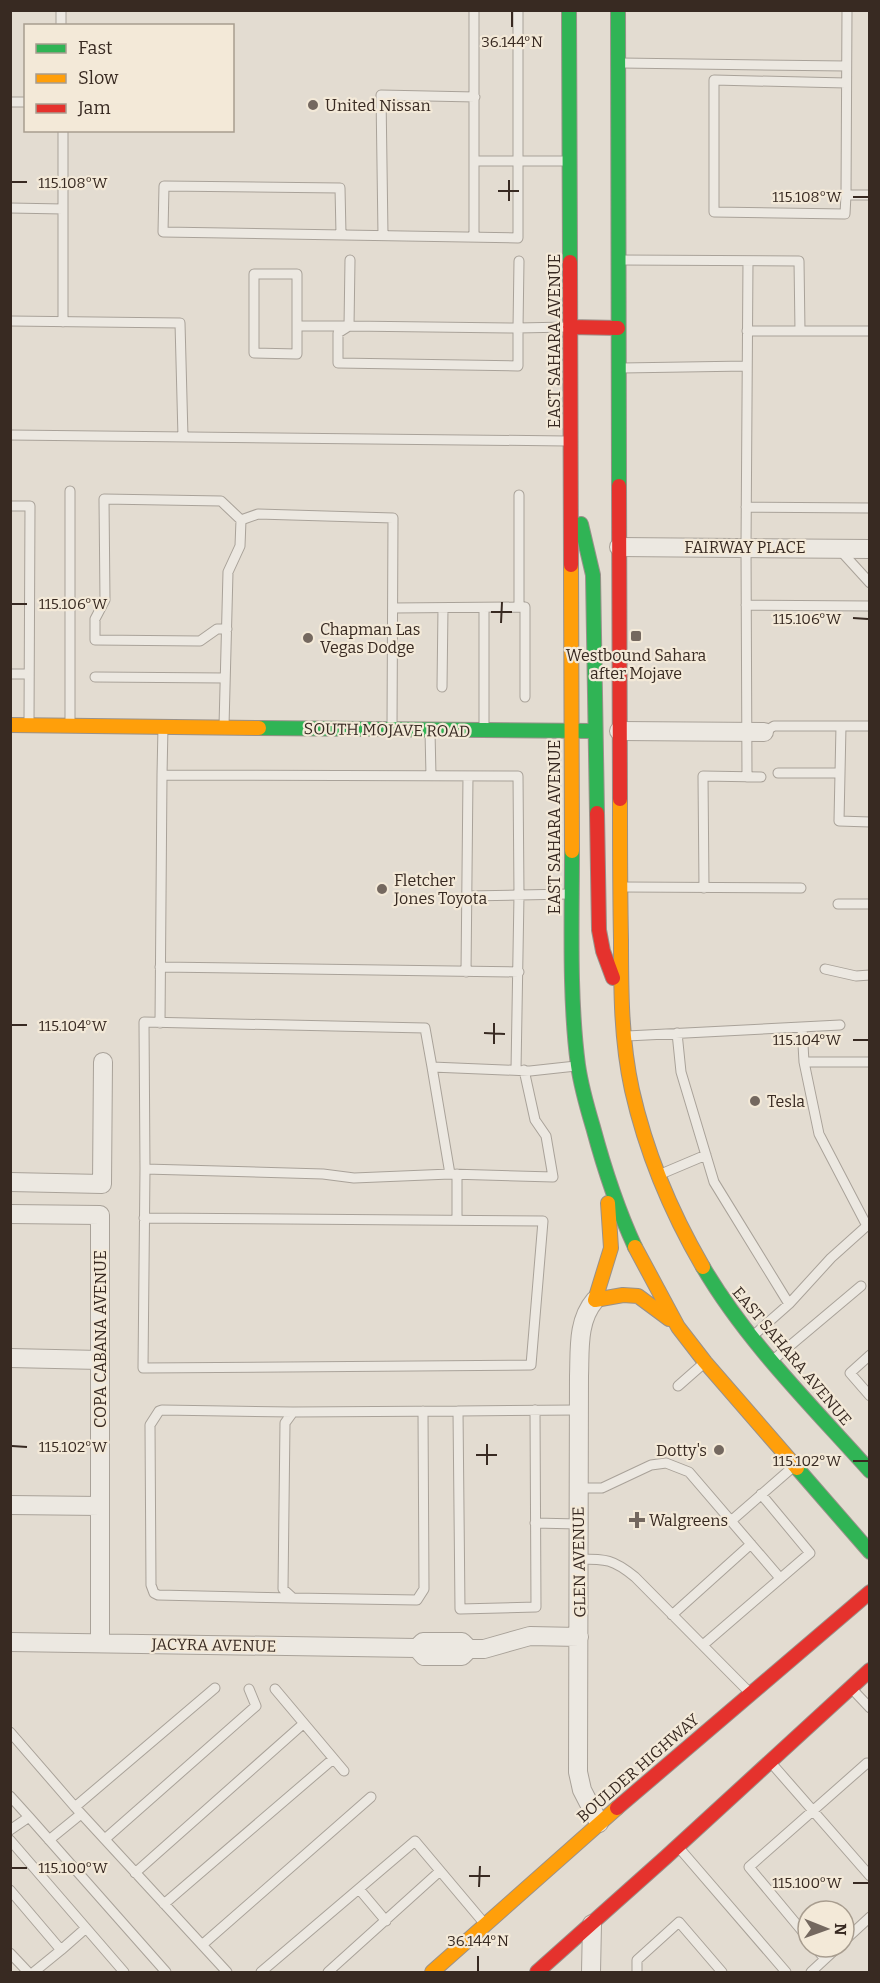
<svg xmlns="http://www.w3.org/2000/svg" width="880" height="1983" viewBox="0 0 880 1983" font-family="Bitter,serif">
<rect width="100%" height="100%" fill="#e3dcd1"/>
<g fill="none" stroke-linecap="round" stroke-linejoin="round">
<defs>
<path id="lane" d="M61,10v16
M847,10l-1,185h24
M621,63l225,3
M10,102h16
M63,130v192
M475,161h92
M846,195l-1,19 -131,-2v-132l132,3
M10,208l53,1
M341,234l-1,-46 -176,-2 -1,46 355,6v-228
M383,235l-2,-140 94,2
M474,236v-226
M620,260l179,1 1,70
M519,261l-1,67 50,-1
M10,321l170,2 3,114
M297,326v28l-43,-1v-79h43v52h52
M349,326l-11,7v30l180,3v-38l-169,-2 1,-66
M747,331h123
M622,368l125,-2
M10,435l556,6
M70,491v234
M519,495v112
M10,506h20l-1,218
M746,507l124,1
M839,549l31,34
M746,605l124,1
M393,608l132,-1v90
M484,608v121
M227,629h-10l-17,12 -105,-1v-21l10,-19 -1,-101 117,2 20,19
M10,674h19
M95,677l130,1
M442,687l1,-79
M224,726l4,-154 12,-26 1,-26 17,-6 135,4 -1,210
M870,726h-29l-2,95 31,1
M430,731l1,45
M764,732l10,-6h67
M778,773h62
M162,775l1,-48
M747,777l-1,-230 2,-286
M623,887l178,1
M704,888l-1,-112 58,1
M467,896l102,-2
M838,904h32
M160,967l359,5
M825,969l31,7 14,-1
M466,972l2,-196
M160,1023l2,-248 356,1 1,119 -3,175
M802,1027l2,35h66
M677,1033l4,39 33,110 75,122
M627,1036l213,-11
M804,1062l15,72 48,92
M432,1067l-7,-39 -281,-6 1,147 178,5 31,4 96,-4 -18,-107 98,4 46,-5
M450,1174l103,3 -7,-41 -11,-16 -11,-50
M457,1174v46
M661,1174l45,-19
M144,1218l399,3 -12,144 -388,3 2,-199
M755,1334l34,-30 42,-46 39,-35
M870,1355l-20,18 20,23
M773,1360l88,-74
M678,1386l25,-22
M535,1410l1,197 -76,2 -2,-198 120,-1
M423,1411l1,178 -7,11 -124,-2 -10,-9 2,-166 8,-11 165,-1
M293,1412l-131,-2 -3,1 -9,14 1,160 3,8 4,2 135,3
M578,1488h24l49,-23 15,-2 23,9 91,106
M731,1521l62,-54
M535,1523l43,1
M579,1559c27,0 34,0 56,18l114,115
M672,1615l79,-71
M703,1645l107,-92 -49,-59
M275,1689l69,82
M853,1690l17,18
M10,1732l65,75 152,165
M773,1765l97,111
M10,1796l19,21 -19,13
M75,1807l140,-119
M29,1817l137,155
M105,1839l151,-133 -7,-17
M10,1840l114,132
M49,1840l32,-26
M680,1849l106,123
M135,1873l168,-149
M359,1889l27,32
M10,1890l51,60 25,-22
M164,1904l169,-145
M808,1938l-59,-71 118,-104
M844,1941l26,-24
M202,1945l169,-148
M815,1947l10,12
M10,1953l18,19
M34,1972l27,-22
M261,1972l154,-131 69,82
M328,1972l112,-101
M637,1972v-12l42,-38 43,50
M811,1972l27,-25"/>
<path id="street" d="M619,547l251,2
M619,731l145,1
M10,1182l92,2 1,-122
M10,1214l90,1v428
M595,1300c-18,21 -15,50 -16,76l-1,396 4,18 17,33
M10,1358l90,2
M10,1505l90,1
M10,1642l407,6 6,-6h39l7,7
M417,1648l7,8h38l7,-7h15l46,-13 49,1
M591,1972l1,-48"/>
<path id="fast" d="M569,10l1,252
M618,10l1,476
M581,524l12,51 4,238
M259,728l333,3
M572,851c0,69 -3,146 6,214 3,21 9,42 15,62 11,41 24,81 42,120
M703,1267c44,75 109,139 167,204
M797,1468l73,84"/>
<path id="slow" d="M571,565l1,286
M10,725l249,3
M620,799c0,47 0,94 1,141 0,50 0,100 11,150 14,62 39,122 71,177
M608,1203l3,45 -16,52 28,-5 15,1 31,23
M635,1247l43,80 27,35 92,106
M432,1972l185,-164"/>
<path id="jam" d="M570,262l1,303
M570,327l48,1
M619,486l1,313
M597,813l2,117 4,21 10,27
M617,1808l253,-216
M537,1972l129,-115 204,-187"/>
</defs>
<use href="#lane" stroke="#a9a299" stroke-width="11"/>
<use href="#street" stroke="#a9a299" stroke-width="20"/>
<use href="#fast" stroke="#99918a" stroke-width="16"/>
<use href="#slow" stroke="#99918a" stroke-width="16"/>
<use href="#jam" stroke="#99918a" stroke-width="16"/>
<use href="#lane" stroke="#ece8e1" stroke-width="9"/>
<use href="#street" stroke="#ece8e1" stroke-width="18"/>
<use href="#fast" stroke="#30b455" stroke-width="14"/>
<use href="#slow" stroke="#ff9f0a" stroke-width="14"/>
<use href="#jam" stroke="#e5322d" stroke-width="14"/>
</g>
<path fill="none" stroke="#382a22" stroke-width="2" d="M512,27v-15M12,182h15M498,191h21M853,197h15M509,201v-21M12,604h15M491,612h21M853,618l15,1M501,623l1,-21M12,1025h15M484,1033l21,1M853,1040h15M494,1044v-21M12,1446l15,1M476,1455h21M853,1461h15M487,1465v-21M12,1868h15M469,1876h21M853,1883h15M479,1887l1,-21M478,1971v-15"/>
<g fill="#74685f" stroke="#f3e9d8" stroke-width="2">
<circle cx="313" cy="105" r="6"/>
<rect x="630" y="630" width="12" height="12" rx="3"/>
<circle cx="308" cy="638" r="6"/>
<circle cx="382" cy="889" r="6"/>
<circle cx="755" cy="1101" r="6"/>
<circle cx="719" cy="1450" r="6"/>
<path d="M634 1511h6v6h6v6h-6v6h-6v-6h-6v-6h6z"/>
</g>
<g text-anchor="middle" dominant-baseline="central" stroke-width="4.5" stroke-linejoin="round" paint-order="stroke">
<g font-size="16" fill="#382a22" stroke="#f3e9d8" text-anchor="start">
<text x="325" y="105">United Nissan</text>
<text x="320" y="629">Chapman Las<tspan x="320" dy="18">Vegas Dodge</tspan></text>
<text x="636" y="655" text-anchor="middle">Westbound Sahara<tspan x="636" dy="18">after Mojave</tspan></text>
<text x="394" y="880">Fletcher<tspan x="394" dy="18">Jones Toyota</tspan></text>
<text x="767" y="1101">Tesla</text>
<text x="707" y="1450" text-anchor="end">Dotty's</text>
<text x="649" y="1520">Walgreens</text>
</g>
<g font-size="16" fill="#382a22" stroke="#f3e9d8">
<text transform="translate(554 341) rotate(-90)">EAST SAHARA AVENUE</text>
<text x="745" y="547">FAIRWAY PLACE</text>
<text transform="translate(387 730) rotate(1)">SOUTH MOJAVE ROAD</text>
<text transform="translate(554 827) rotate(-90)">EAST SAHARA AVENUE</text>
<text transform="translate(100 1339) rotate(-90)">COPA CABANA AVENUE</text>
<text transform="translate(792 1356) rotate(50)">EAST SAHARA AVENUE</text>
<text transform="translate(579 1562) rotate(-91)">GLEN AVENUE</text>
<text transform="translate(214 1645) rotate(1)">JACYRA AVENUE</text>
<text transform="translate(638 1768) rotate(-41)">BOULDER HIGHWAY</text>
</g>
</g>
<g font-size="15" text-anchor="middle" fill="#382a22" stroke="#f3e9d8" stroke-width="4.5" stroke-linejoin="round" paint-order="stroke">
<text x="512" y="47">36.144°N</text>
<text x="73" y="188">115.108°W</text>
<text x="807" y="202">115.108°W</text>
<text x="73" y="609">115.106°W</text>
<text x="807" y="624">115.106°W</text>
<text x="73" y="1031">115.104°W</text>
<text x="807" y="1045">115.104°W</text>
<text x="73" y="1452">115.102°W</text>
<text x="807" y="1466">115.102°W</text>
<text x="73" y="1873">115.100°W</text>
<text x="807" y="1888">115.100°W</text>
<text x="478" y="1946">36.144°N</text>
</g>
<rect width="880" height="1983" fill="none" stroke="#382a22" stroke-width="24"/>
<rect x="24" y="24" width="210" height="108" fill="#f3e9d8" stroke="#a89d8f" stroke-width="1.5"/>
<rect x="36" y="44" width="30" height="9" fill="#30b455" stroke="#a89d8f" stroke-width="1.5"/>
<text x="78" y="54" font-size="18" fill="#382a22">Fast</text>
<rect x="36" y="74" width="30" height="9" fill="#ff9f0a" stroke="#a89d8f" stroke-width="1.5"/>
<text x="78" y="84" font-size="18" fill="#382a22">Slow</text>
<rect x="36" y="104" width="30" height="9" fill="#e5322d" stroke="#a89d8f" stroke-width="1.5"/>
<text x="78" y="114" font-size="18" fill="#382a22">Jam</text>
<g transform="translate(826 1929) rotate(91)"><circle r="28" fill="#f3e9d8" stroke="#a89d8f" stroke-width="1.5"/>
<path d="M0-4.5L10 22L0 15L-10 22Z" fill="#74685f"/>
<text y="-9" font-size="16" font-weight="bold" text-anchor="middle" fill="#382a22">N</text>
</g>
</svg>
